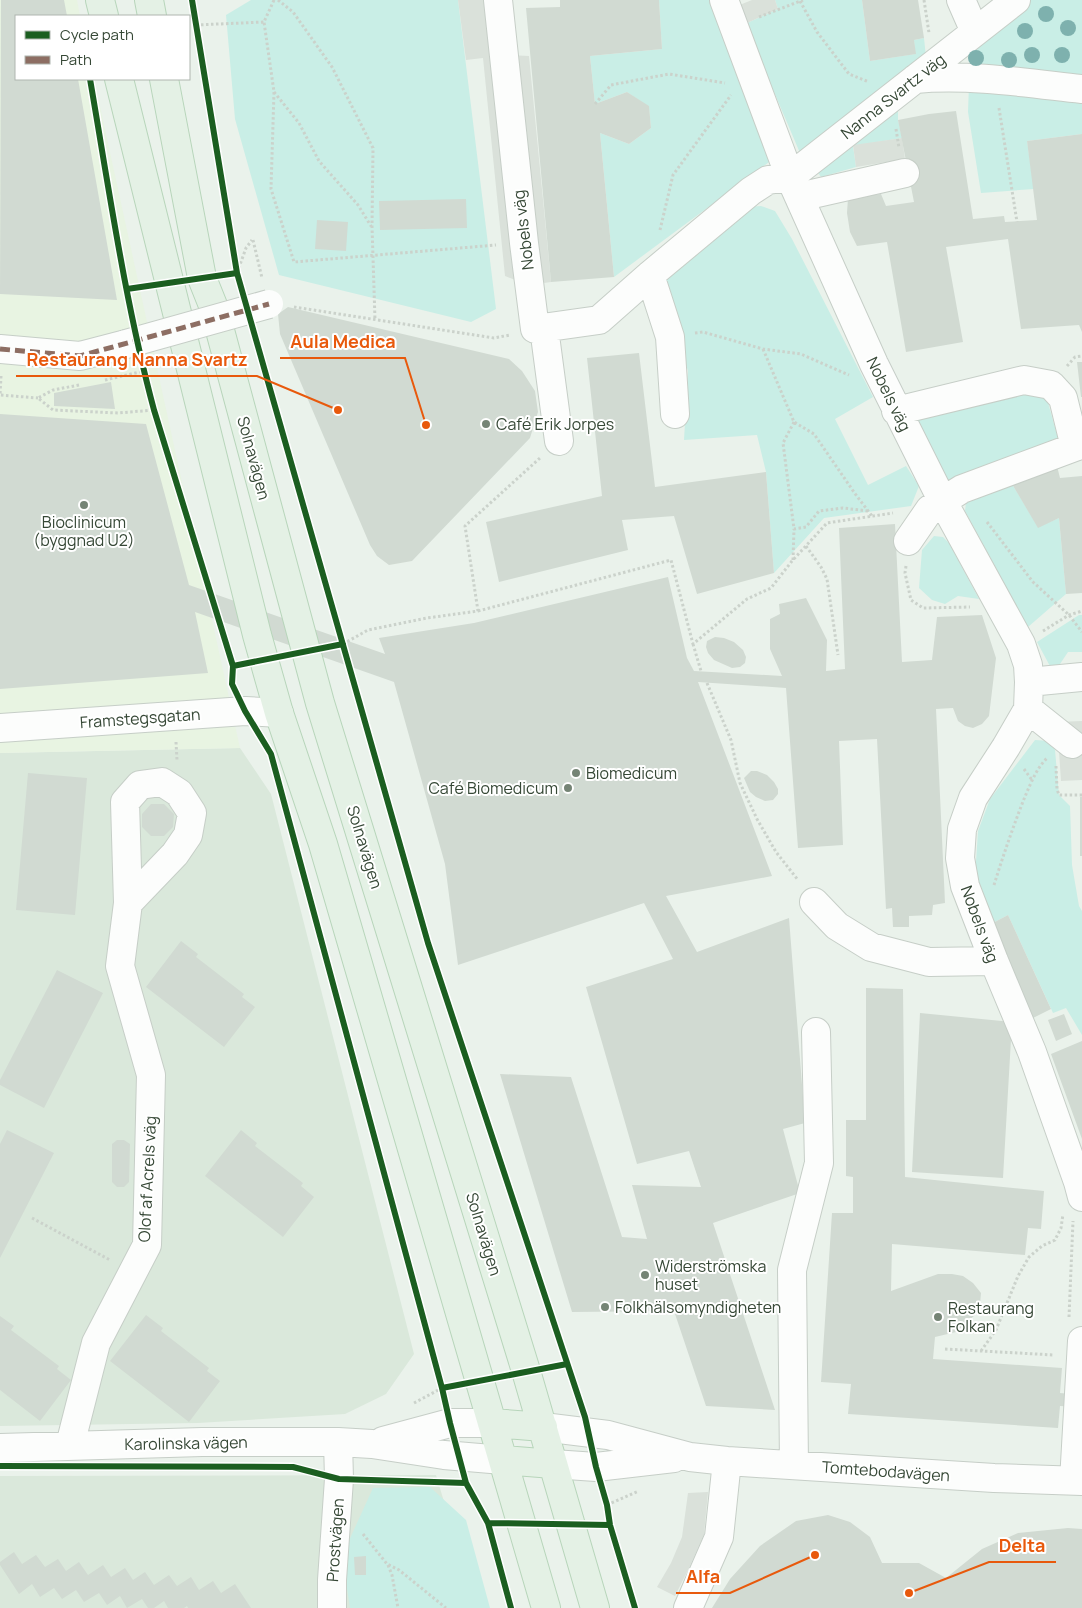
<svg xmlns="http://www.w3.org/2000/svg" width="1082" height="1608" viewBox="0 0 1082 1608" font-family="Manrope,sans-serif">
<rect width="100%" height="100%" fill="#eaf2eb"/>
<path fill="#dae8db" d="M240,748l31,46 143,560 -28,40 -41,20 -147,9 -198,3v-673z
M436,1475l40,133h-476v-132z"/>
<path fill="#e8f4e2" d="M0,0h77l3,16h-64v63h78l146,669 -240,5z"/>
<path fill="#c9eee6" d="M251,0h207l38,309 -25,13 -192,-47 -44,-156 -9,-104z
M659,0h57l60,157 -162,120 -14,-144 29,11 22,-16 -2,-21 -22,-15 -32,12 -5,-48 72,-7z
M775,0h87l8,61 45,-7 -1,-14 10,-2 2,19 -126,96 -55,-129 33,-15z
M1027,0h55v78l-112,-8 1,-27z
M969,84l113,14v36l-55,7 7,48 -53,4 -13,-81z
M898,99v21l4,18 -49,8 3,21 -35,10 -4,-6z
M761,206l14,5 17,28 81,158 -38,22 33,66 38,-19 13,20 -8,20 -87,12 -50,55 -8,-101 -9,-37 -73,5 4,-69 -27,-91 87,-73z
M1022,391l25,8 12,43 -109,42 -36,-63z
M1012,484l26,43 21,-9 7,76 -38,33 -63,-116 1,-9z
M934,536l9,1 6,6 30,56 -21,-3 -13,8 -13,-4 -13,-12 3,-38z
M1079,615h3v37h-14l-10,15 -7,1 -14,-26z
M1035,740l15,1 5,9 4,45 11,11 2,59 7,41 3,5v124l-16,-27 -13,5 -45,-98 -17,9 -16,-47 3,-46 12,-32z
M430,1487l36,33 24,88h-140l-8,-52 31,-68z"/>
<path fill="#dae1da" d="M458,0h41l7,55 23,1 22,226 -22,3 -24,-9 -22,-218 -17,2z
M752,0h23l3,9 -33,15 -8,-18z
M902,138l3,21 -49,8 -3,-22z
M1082,721v59l-21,1 -4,-59z
M708,1492l-4,42 -15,34 -14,28 -18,-9 14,-24 11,-26 6,-44z"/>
<path fill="#d1dad2" d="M1,0h63l3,16h-51v63h62l39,221 -117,-6z
M560,0h99l3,49 -72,7 5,48 32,-12 22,14 2,22 -22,16 -29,-11 14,144 -63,5 -25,-274 34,-1z
M862,0h56l6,38 -10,2 2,14 -46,7z
M956,111l17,108 31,-3 1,6 32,-2 -10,-79 55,-7v198l-3,-7 -58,4 -13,-90 -62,8 17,95 -57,10 -19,-110 -30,4 -7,-14 -3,-19 1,-15 33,-4 5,12 28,-4 -16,-82 31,-6z
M466,199l1,29 -87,2 -1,-29z
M317,220l31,2 -2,29 -31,-2z
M288,307l221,52 13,12 13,20 3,21 -8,26 -118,123 -23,4 -12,-9 -7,-11 -90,-211 -2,-20z
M639,353l16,134 111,-15 8,101 -77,21 -23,-78 -52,4 6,30 -129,32 -13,-60 116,-26 -15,-138z
M1077,362h5v35h-1z
M111,382l4,27 -61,-3v-13z
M0,414l146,10 43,161 196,69 -6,-16 95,-15 194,-46 19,81 7,13 88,5 -12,-27v-30l10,-5 -1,-10 27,-6 21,42 -1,31 19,-2 -6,-141 56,-4 7,138 30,-2 5,-43 45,-2 14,43 -7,58 -7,8 -9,4 -8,-2 -7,-5 -5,-13 -17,1 9,194 -12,2 -1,10 -23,1v11h-16l-1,-19 -6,1 -9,-170 -38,2 4,104 -45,3 -12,-160 -88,-6 74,194 -106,20 31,56 92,-34 16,205 -22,6 17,64 -87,30 62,187 -69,-4 -32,-95 -102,1 -72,-238 71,3 51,160 25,2 -15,-54 69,2 -12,-36 -52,13 -51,-177 87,-28 -29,-56 -186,62 -13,-101 -51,-182 -199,-70 13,61 -208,16z
M1057,466l3,12 22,-2v117l-16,1 -7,-76 -21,10 -26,-44z
M715,637l9,1 10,4 9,8 3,7 -1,6 -5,4 -8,1 -18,-8 -6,-7 -2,-6 1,-6z
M751,771h6l10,4 7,7 4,7v5l-5,6 -8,1 -9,-4 -6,-5 -6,-14z
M28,773l59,5 -12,137 -59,-5z
M1080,797h2v59h-2z
M151,804h13l10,10 -1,13 -9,9h-13l-9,-9v-13z
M1008,915l43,94 -18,9 -42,-94z
M181,941l17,13 -2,3 48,37 -2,3 13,10 -31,40 -78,-60z
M57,970l46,23 -59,115 -44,-23v-5z
M866,988l37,1 2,188 139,14 -3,38 -13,-1 -3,27 -133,-11 -1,47 47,-17h14l11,2 10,7 8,10 -1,11 -5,11 -19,17 -21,5 -2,22 129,9 -2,25 22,2v12l-22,-1 -2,22 -210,-14 3,-30 -30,-2 11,-169h21v-36l-7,-1v-56h20z
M920,1013l92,9 -9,156 -91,-6z
M1064,1014l8,20 -16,7 -8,-21z
M1082,1041v98l-31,-85z
M7,1130l47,23 -54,105v-114z
M241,1130l16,13 -2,3 48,37 -2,3 13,11 -31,40 -78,-61z
M117,1140h7l6,4 -1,38 -5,5h-7l-5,-5v-38z
M146,1315l17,13 -2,3 48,37 -2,3 13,10 -31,41 -79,-61z
M0,1316l14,10 -3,4 48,36 -2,3 14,11 -31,41 -40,-31z
M828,1515l22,7 20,15 12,26h37l27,15 36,-29 36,-16 50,-5 14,1v79h-370l18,-29 30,-33 36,-25z
M14,1552l8,12 14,-9 9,12 13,-8 8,12 13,-9 9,13 15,-10 8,12 14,-9 8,12 12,-8 9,13 15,-10 8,11 14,-9 8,13 14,-9 8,12 14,-9 16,24h-63l-1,-2 -3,2h-16l-4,-7 -10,7h-6l-6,-9 -15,9 -7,-12 -13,9 -8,-12 -15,9 -8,-12 -14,9 -8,-11 -14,9 -8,-13 -13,10 -19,-29v-3z
M366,1556v19h-11l-1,-18z"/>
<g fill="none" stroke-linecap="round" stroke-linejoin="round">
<defs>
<path id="minor" d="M498,0l26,243 11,86 64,-9 51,-45 101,-84 17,-11 22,-3 226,-177
M724,0l66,177 84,187 68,136 79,144 7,21 1,17 -1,27 -22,38 -33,51 -11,31 -2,29 5,28 29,75 38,91 46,130 4,15
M961,0l14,32
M915,79c55,-5 112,4 167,10
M799,197l106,-24
M650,275l20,62 5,77
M544,328l15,113
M0,349l80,7 46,-12
M896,411l128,-31 27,5 12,13 12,49 -113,42 -32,20 -22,32
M1029,682l53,-5
M1028,709l44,35
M0,728l245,-17 34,2
M814,902l23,24 34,21 58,15 65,-1
M543,1427l65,8 82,22 37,4 267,17 88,3
M383,1441l67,-18h42
M70,1445l26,-102 51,-98 4,-170 -31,-109 8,-63 47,-49 13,-19 4,-22 -13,-20 -17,-11 -22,3 -15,17 3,101
M0,1448l202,-6h136l34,2 72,11 59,5
M553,1464l43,3 78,-9
M794,1465l-2,-195 27,-107 -3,-131
M1074,1481l8,-140
M332,1608v-28l7,-101 -1,-37
M688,1608l31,-71 8,-76"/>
<path id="major" d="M100,0l4,16
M149,0l3,16
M119,79l138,556 22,78 44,131 223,764
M164,79l38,199 12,30 106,395 206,668 69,237
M492,1423l51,4
M503,1460l50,4"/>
</defs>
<use href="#minor" stroke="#c6cec7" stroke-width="30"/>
<use href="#major" stroke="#b7d5ba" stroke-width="30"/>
<path stroke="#cbd2cb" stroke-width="3" stroke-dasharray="2.5 2.5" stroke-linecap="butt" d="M274,0l-10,22 10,70 -3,97 23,73 202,-17
M278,0l15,12 39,55 41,81 -1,78 3,94
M924,0l5,33
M800,1l17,31 32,42 20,8
M759,17l44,-17
M196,25l68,-3
M274,92l25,31 20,38 39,44 13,21
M595,104l16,-19 58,-11 56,9
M999,108l18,114
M896,129l3,19
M660,230l13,-55 58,-80
M253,240l9,38
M237,273l9,-25 6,-8
M294,307l200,31 16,-3
M695,333l8,-1 60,17 38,5 48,21
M763,349l31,73 20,12 42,61 16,21
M1067,366l8,-9 7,-1
M1,376l-1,19 38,3
M105,380l39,-9
M79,385l-26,5 -15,8 15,12 65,3 36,-3
M794,422l-11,21 11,86 12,-2 13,-16 24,-3 25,3
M987,522l46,60 36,33 13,17
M806,546l15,21 6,12 11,76
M793,560l1,-31
M906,566l-1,7 6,27 12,8 47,-1
M478,611l193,-51 22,84 54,-45 24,-11 21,-27 35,-38 66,-10
M1043,631l26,-16 13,-4
M343,644l25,-14 59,-12 51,-7 -13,-85 75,-68
M693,644l8,27
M707,683l24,57 9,43 17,36 19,33 22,28
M176,742l1,18
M1056,766l1,23 2,6h23
M1024,769l8,11
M994,885c9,-29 19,-58 30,-86 6,-14 12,-30 23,-41
M32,1218l78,42
M1069,1317l4,-96
M945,1349l109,6
M981,1351l15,-21 22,-54 11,-19 13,-11 13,-6 6,-12 2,-14
M414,1403l28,-15
M607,1505l32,-14
M363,1534l24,30 12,6 47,38
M388,1565l4,10 6,33"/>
<use href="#minor" stroke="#fcfdfc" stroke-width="28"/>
<use href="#major" stroke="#e4f1e5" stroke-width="28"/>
<defs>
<path id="minor-bridge" d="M126,344l143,-40"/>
</defs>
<use href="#minor-bridge" stroke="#c6cec7" stroke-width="30" stroke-linecap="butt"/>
<use href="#minor-bridge" stroke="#fcfdfc" stroke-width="28"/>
<path stroke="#8d6e63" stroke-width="5" stroke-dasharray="10 5" stroke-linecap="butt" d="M0,349l80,7 189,-52"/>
<defs>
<path id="cycleway" d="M192,0l45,273 191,670 157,474 11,50 11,38 3,20 25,83
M90,79c19,110 35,223 64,331l79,256 -1,18 13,27 26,43 171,634 8,35 16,60 22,40 23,85
M127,289l110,-16
M233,666l110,-22
M442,1388l125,-24
M0,1466l293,1 46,12 127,4
M488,1523l122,2"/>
</defs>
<use href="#cycleway" stroke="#fff" stroke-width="9"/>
<use href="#cycleway" stroke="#1b5e20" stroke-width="6"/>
</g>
<g fill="#7eb1ae">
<circle cx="1046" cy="14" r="8"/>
<circle cx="1068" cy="28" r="8"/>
<circle cx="1025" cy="31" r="8"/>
<circle cx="1032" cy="55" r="8"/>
<circle cx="1062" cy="55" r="8"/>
<circle cx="976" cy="58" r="8"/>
<circle cx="1009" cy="60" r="8"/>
</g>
<g fill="#758475" stroke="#fff" stroke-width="2">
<circle cx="486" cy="424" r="5"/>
<circle cx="84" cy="505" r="5"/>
<circle cx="576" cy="773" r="5"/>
<circle cx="568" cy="788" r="5"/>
<circle cx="645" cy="1275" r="5"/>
<circle cx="605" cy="1307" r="5"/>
<circle cx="938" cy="1317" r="5"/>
</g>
<g text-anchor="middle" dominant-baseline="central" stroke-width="4" stroke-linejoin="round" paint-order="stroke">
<g font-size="16" fill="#364836" stroke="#fff">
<text transform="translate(893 96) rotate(-38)">Nanna Svartz väg</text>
<text transform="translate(523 230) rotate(-97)">Nobels väg</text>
<text transform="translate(889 394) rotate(64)">Nobels väg</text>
<text transform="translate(254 458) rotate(75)">Solnavägen</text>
<text transform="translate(140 718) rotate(-4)">Framstegsgatan</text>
<text transform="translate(365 847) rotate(73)">Solnavägen</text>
<text transform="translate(980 924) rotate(70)">Nobels väg</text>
<text transform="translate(147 1179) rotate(-87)">Olof af Acrels väg</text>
<text transform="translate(484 1234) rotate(73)">Solnavägen</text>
<text transform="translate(186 1443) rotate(-1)">Karolinska vägen</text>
<text transform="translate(886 1471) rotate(4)">Tomtebodavägen</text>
<text transform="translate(335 1540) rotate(-86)">Prostvägen</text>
</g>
<g font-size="16" fill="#364836" stroke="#fff" text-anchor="start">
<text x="496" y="424">Café Erik Jorpes</text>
<text x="84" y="522" text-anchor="middle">Bioclinicum<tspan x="84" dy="18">(byggnad U2)</tspan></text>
<text x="586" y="773">Biomedicum</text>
<text x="558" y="788" text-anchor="end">Café Biomedicum</text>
<text x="655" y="1266">Widerströmska<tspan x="655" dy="18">huset</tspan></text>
<text x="615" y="1307">Folkhälsomyndigheten</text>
<text x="948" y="1308">Restaurang<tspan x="948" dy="18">Folkan</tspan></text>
</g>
</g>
<path fill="none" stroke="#e8590c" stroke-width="2" d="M426 425L405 358H280M338 410L257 376H16M909 1593L989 1562H1056M815 1555L730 1593H676"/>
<g fill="#e8590c" stroke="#fff" stroke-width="2">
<circle cx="426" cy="425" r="5"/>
<circle cx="338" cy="410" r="5"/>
<circle cx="909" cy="1593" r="5"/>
<circle cx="815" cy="1555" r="5"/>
</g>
<g font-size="18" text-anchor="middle" font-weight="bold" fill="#e8590c" stroke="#fff" stroke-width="4" stroke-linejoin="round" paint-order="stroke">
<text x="343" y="348">Aula Medica</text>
<text x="137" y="366">Restaurang Nanna Svartz</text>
<text x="1022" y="1552">Delta</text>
<text x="703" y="1583">Alfa</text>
</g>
<rect x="15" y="15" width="175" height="65" fill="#ffffff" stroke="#afb6af"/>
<rect x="25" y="31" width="25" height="8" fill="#1b5e20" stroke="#afb6af"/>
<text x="60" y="40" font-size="15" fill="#364836">Cycle path</text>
<rect x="25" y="56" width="25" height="8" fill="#8d6e63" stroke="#afb6af"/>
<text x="60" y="65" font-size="15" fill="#364836">Path</text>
</svg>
